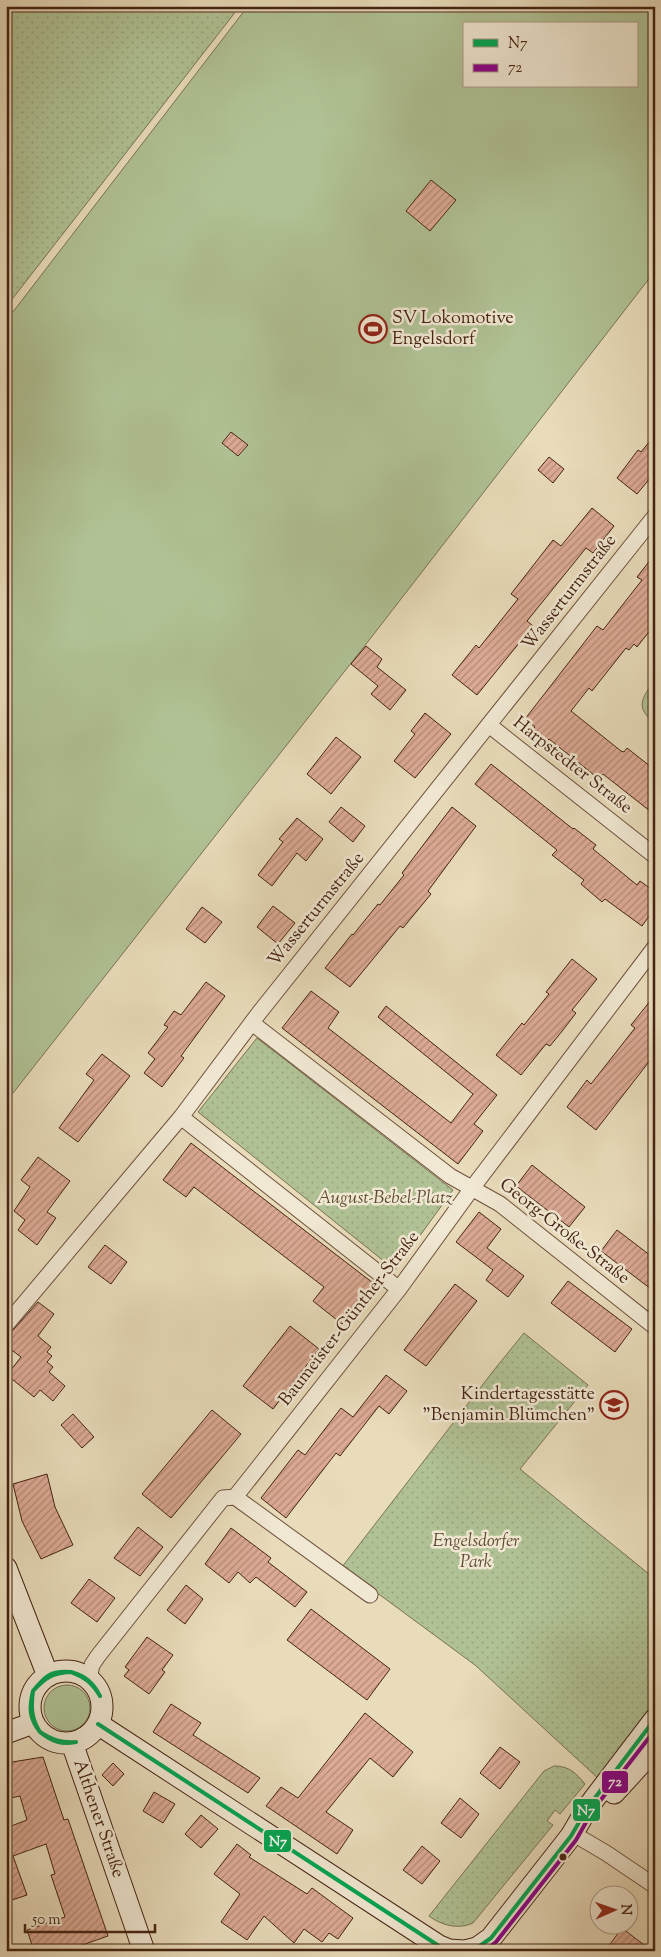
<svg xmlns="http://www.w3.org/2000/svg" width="661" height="1957" viewBox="0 0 661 1957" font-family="'Sorts Mill Goudy',serif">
<defs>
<pattern id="park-dots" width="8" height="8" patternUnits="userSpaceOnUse" patternTransform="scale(1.25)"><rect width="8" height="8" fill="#b0c295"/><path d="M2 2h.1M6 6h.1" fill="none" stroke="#99a67f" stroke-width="1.8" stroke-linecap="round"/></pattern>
<pattern id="building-hatch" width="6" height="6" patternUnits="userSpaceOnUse" patternTransform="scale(1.25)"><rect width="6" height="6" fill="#dcaa95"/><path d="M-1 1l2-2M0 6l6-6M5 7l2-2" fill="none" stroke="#b48a78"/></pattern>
</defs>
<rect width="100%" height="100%" fill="#e9dcbb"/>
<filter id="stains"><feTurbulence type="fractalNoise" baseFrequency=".004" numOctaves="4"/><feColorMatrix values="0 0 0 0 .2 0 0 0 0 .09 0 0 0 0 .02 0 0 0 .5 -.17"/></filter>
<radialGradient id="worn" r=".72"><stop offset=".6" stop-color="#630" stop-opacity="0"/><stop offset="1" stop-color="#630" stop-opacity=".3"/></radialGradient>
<path fill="#b0c295" stroke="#7a7254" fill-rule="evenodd" d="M248,6h407v265l-285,368 -364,463v-781zM465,24h172v62h-172z
M44 1708a23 23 0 1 1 46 0a23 23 0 1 1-46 0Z"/>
<path fill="url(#park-dots)" stroke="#7a7254" d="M6,6h234l-234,301z
M655,681v42c-20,-15 -14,-25 0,-42z
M257,1038l196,152 -58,80 -197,-158z
M524,1333l64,52 -68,84 135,110v132l-55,69 -125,-115 -133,-98 152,-197z
M554,1766c15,0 22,7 31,18l-25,30 -5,-4 -8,11 6,4 -80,98c-15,7 -32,2 -44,-7l115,-145z"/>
<path fill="url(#building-hatch)" stroke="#442312" d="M431,180l25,20 -26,31 -24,-20z
M231,432l17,13 -10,11 -16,-13z
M655,435v37l-18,22 -20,-16 21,-28 3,2z
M549,457l15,12 -11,14 -15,-13z
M592,508l22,18 -21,27 -7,-5 -59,73 6,5 -56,69 -25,-20 24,-30 3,3 39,-49 -7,-5 42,-54 8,6z
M655,554v70l-18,23 -3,-3 -5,6 -3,-2 -34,43 -3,-3 -18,23 50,40 3,1 3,-4 28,22v45l-52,-41 -4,5 -50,-40 -2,2 -14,-12 2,-2 -10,-8 72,-93 6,4 39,-50 -5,-3z
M366,646l16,13 -5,8 29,23 -16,20 -19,-16 7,-8 -27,-22z
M425,713l26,21 -36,44 -21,-17 21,-27 -4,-3z
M336,737l25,20 -30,37 -24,-20z
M491,764l82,65 1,-1 22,17 -3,4 44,36 3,-4 15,11v16l-13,18 -37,-27 -3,3 -21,-18 3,-4 -32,-25 5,-5 -82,-66z
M341,807l24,19 -12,16 -24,-20z
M452,807l24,19 -48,65 3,3 -28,34 -3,-2 -50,61 -25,-19 27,-34 1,1 25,-31 2,1 24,-30 -2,-2z
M297,818l26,21 -17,22 -9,-8 -25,33 -14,-11 25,-33 -4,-3z
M273,906l22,17 -17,21 -21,-17z
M202,907l20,15 -17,21 -19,-14z
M572,959l25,20 -25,31 4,3 -13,17 -13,16 -4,-2 -25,31 -25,-20 26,-32 2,2 25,-31 -3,-2z
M206,982l19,14 -44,60 3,2 -22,29 -18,-14 11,-14 -7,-6 20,-26 -4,-2 10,-14 7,4z
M311,991l28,21 -11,16 123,95 22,-29 -95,-77 8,-11 111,89 -23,29 9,7 -25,33 -176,-136z
M655,995v59l-59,76 -29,-23 20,-27 4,4 44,-56 -4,-3z
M102,1054l28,22 -52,66 -19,-14 35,-48 -8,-6z
M191,1143l182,140 -31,41 -29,-23 11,-14 -130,-100 -8,10 -23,-17z
M38,1157l32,24 -23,31 9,6 -19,27 -19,-15 7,-10 -11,-9 16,-24 -9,-7z
M532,1165l53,42 -16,20 -53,-41z
M479,1212l22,17 -14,19 37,28 -16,21 -22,-17 7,-10 -37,-28z
M617,1230l38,29v33l-54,-41z
M105,1245l22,17 -16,22 -23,-17z
M568,1281l64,48 -17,23 -64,-49z
M455,1284l22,17 -51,65 -22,-16z
M38,1302l16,12 -16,22 13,11 -4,5 5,4 -5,6 6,5 -4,5 16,14 -12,15 -13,-11 -6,7 -27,-22 14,-18 -15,-11v-8z
M290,1326l29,23 -46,60 -30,-23z
M386,1375l21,16 -18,23 -10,-8 -39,50 -4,-3 -50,65 -25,-20 37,-48 7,5 36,-47 12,9z
M212,1410l29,24 -70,84 -29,-24z
M73,1414l21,23 -12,11 -21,-23z
M47,1474l8,33 18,38 -32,14 -19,-38 -9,-37z
M138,1527l25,20 -23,29 -26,-18z
M231,1528l40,30 -3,4 39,30 -12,15 -39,-30 -6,6 -12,-11 -9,11 -24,-19z
M89,1579l26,19 -18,24 -26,-19z
M186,1585l17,14 -18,25 -18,-14z
M311,1609l79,60 -23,31 -80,-60z
M147,1637l26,18 -11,15 3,2 -16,22 -25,-18 5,-6 -4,-3z
M171,1704l30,19 -8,12 67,43 -12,15 -95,-61z
M365,1713l48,39 -20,25 -23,-19 -44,54 27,18 -16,24 -71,-48 15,-19 17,11z
M500,1747l20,15 -20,27 -20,-16z
M43,1757l21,63 4,-1 40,117 -43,15h-31l-7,-21 38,-13 -14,-42 4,-1 -9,-30 -33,12 14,39 -21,7v-74l21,-8 -7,-24 -14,3v-36z
M113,1763l11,11 -11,12 -11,-11z
M154,1792l21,12 -12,19 -20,-12z
M460,1798l19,16 -18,24 -20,-15z
M201,1815l17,14 -17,19 -16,-14z
M237,1844l14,11 -2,2 58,37 5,-6 41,30 -15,21 -9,-6 -7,9 -18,-13 -10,14 -30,-27 -17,24 -26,-18 19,-28 -26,-20z
M422,1846l18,15 -18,23 -19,-14z
M622,1928l30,23h-47z"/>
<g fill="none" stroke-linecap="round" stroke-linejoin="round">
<defs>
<path id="street" d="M489,725l166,131
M252,1023l198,153 50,28 155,123
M181,1117l218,172
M6,1325l175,-208 78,-104 396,-497
M235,1497l135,98
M89,1679l3,-14 6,-9 125,-158 12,-1 164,-208 74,-102 182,-240
M572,1833l34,20 49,33"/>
<path id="secondary" d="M6,1568l42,108
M30 1707a36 36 0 1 1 72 0a36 36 0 1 1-72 0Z
M98,1724l341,222 10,4 15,1
M6,1733l27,-10
M72,1743l72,208
M614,1793l41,-45
M465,1951l12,-3 14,-10 80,-102 17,-29 67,-88"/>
</defs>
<use href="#street" stroke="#6d513c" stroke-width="17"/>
<use href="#secondary" stroke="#442312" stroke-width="23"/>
<use href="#street" stroke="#f1e8d3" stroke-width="15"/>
<use href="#secondary" stroke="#f1e8d3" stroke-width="21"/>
<defs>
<path id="bus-1" d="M71,1672c14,5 21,11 29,24
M71,1672c14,4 22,10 29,24
M33,1691c-2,16 -2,27 7,41
M33,1691c-4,17 -4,27 7,41
M33,1691c12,-15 18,-21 38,-19
M33,1691c13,-14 19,-18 38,-19
M98,1724l341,222 10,4 11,1
M40,1732c12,8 21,11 36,10
M40,1732c11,9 21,13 36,10
M466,1951l11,-3 14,-10 80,-102 17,-29 67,-88"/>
<path id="bus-2" d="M484,1951l12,-9 80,-102 17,-30 62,-80"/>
</defs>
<use href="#bus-1" stroke="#f1e8d3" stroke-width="8"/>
<use href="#bus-2" stroke="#f1e8d3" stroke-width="8"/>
<use href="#bus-1" stroke="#00a651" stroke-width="4"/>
<use href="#bus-2" stroke="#808" stroke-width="4"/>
</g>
<defs>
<symbol id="stadium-ring" viewBox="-11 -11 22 22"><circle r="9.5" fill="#f1e8d3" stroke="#8f2418" stroke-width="1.5"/><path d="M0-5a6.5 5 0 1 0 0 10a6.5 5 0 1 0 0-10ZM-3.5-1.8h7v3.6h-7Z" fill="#8f2418"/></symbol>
<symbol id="school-ring" viewBox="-11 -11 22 22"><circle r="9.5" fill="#f1e8d3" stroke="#8f2418" stroke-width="1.5"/><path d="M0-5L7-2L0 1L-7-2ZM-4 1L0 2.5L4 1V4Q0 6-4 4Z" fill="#8f2418"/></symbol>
</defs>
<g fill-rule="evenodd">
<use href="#stadium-ring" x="357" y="313" width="32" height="32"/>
<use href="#school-ring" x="598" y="1389" width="32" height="32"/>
</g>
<circle fill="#442312" stroke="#f1e8d3" stroke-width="2" cx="563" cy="1857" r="4.5"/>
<g text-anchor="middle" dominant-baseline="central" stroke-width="5" stroke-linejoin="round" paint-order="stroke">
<g font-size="18" fill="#442312" stroke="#f1e8d3" text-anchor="start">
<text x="392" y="319">SV Lokomotive<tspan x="392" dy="21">Engelsdorf</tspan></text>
<text x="595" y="1395" text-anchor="end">Kindertagesstätte<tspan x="595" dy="21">"Benjamin Blümchen"</tspan></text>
</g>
<g font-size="18" fill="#442312" stroke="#f1e8d3">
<text transform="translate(570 593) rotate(-52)">Wasserturmstraße</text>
<text transform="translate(572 766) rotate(38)">Harpstedter Straße</text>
<text transform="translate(317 910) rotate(-51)">Wasserturmstraße</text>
<text transform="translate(564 1232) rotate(38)">Georg-Große-Straße</text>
<text transform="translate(350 1319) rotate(-52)">Baumeister-Günther-Straße</text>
<text transform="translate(98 1819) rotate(71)">Althener Straße</text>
</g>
<g font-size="18" font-style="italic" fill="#5f4b33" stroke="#f1e8d3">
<text x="385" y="1199">August-Bebel-Platz</text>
<text x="476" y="1542">Engelsdorfer<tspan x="476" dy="21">Park</tspan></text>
</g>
</g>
<g stroke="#f1e8d3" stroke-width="2">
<rect x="601" y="1770" width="28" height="24" rx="5" fill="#808"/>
<rect x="572" y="1798" width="29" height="24" rx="5" fill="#00a651"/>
<rect x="263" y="1829" width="29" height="24" rx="5" fill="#00a651"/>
</g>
<g font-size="14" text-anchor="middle" font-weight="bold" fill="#fff">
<text x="615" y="1786">72</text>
<text x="586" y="1815">N7</text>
<text x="278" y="1846">N7</text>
</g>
<rect width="661" height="1957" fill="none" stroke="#e9dcbb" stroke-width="25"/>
<rect x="8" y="8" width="646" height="1942" fill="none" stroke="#442312" stroke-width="2.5"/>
<rect x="12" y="12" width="636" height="1932" fill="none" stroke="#442312"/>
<rect x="463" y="22" width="175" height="65" fill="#f1e8d3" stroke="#ac9986"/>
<rect x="473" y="39" width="25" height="8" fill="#00a651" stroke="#ac9986"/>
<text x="508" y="48" font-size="15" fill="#442312">N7</text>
<rect x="473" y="64" width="25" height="8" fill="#880088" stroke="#ac9986"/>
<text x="508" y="72" font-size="15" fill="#442312">72</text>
<g transform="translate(614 1910) rotate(88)"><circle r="24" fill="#f1e8d3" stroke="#ac9986"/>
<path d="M0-4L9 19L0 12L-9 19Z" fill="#8f2418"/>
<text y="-8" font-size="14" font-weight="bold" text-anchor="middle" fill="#442312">N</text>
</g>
<path d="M25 1924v8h130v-8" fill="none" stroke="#442312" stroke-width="2.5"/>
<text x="32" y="1924" font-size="15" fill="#442312" stroke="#f1e8d3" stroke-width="4" paint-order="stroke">50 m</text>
<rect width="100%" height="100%" filter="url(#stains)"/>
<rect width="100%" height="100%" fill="url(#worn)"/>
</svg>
